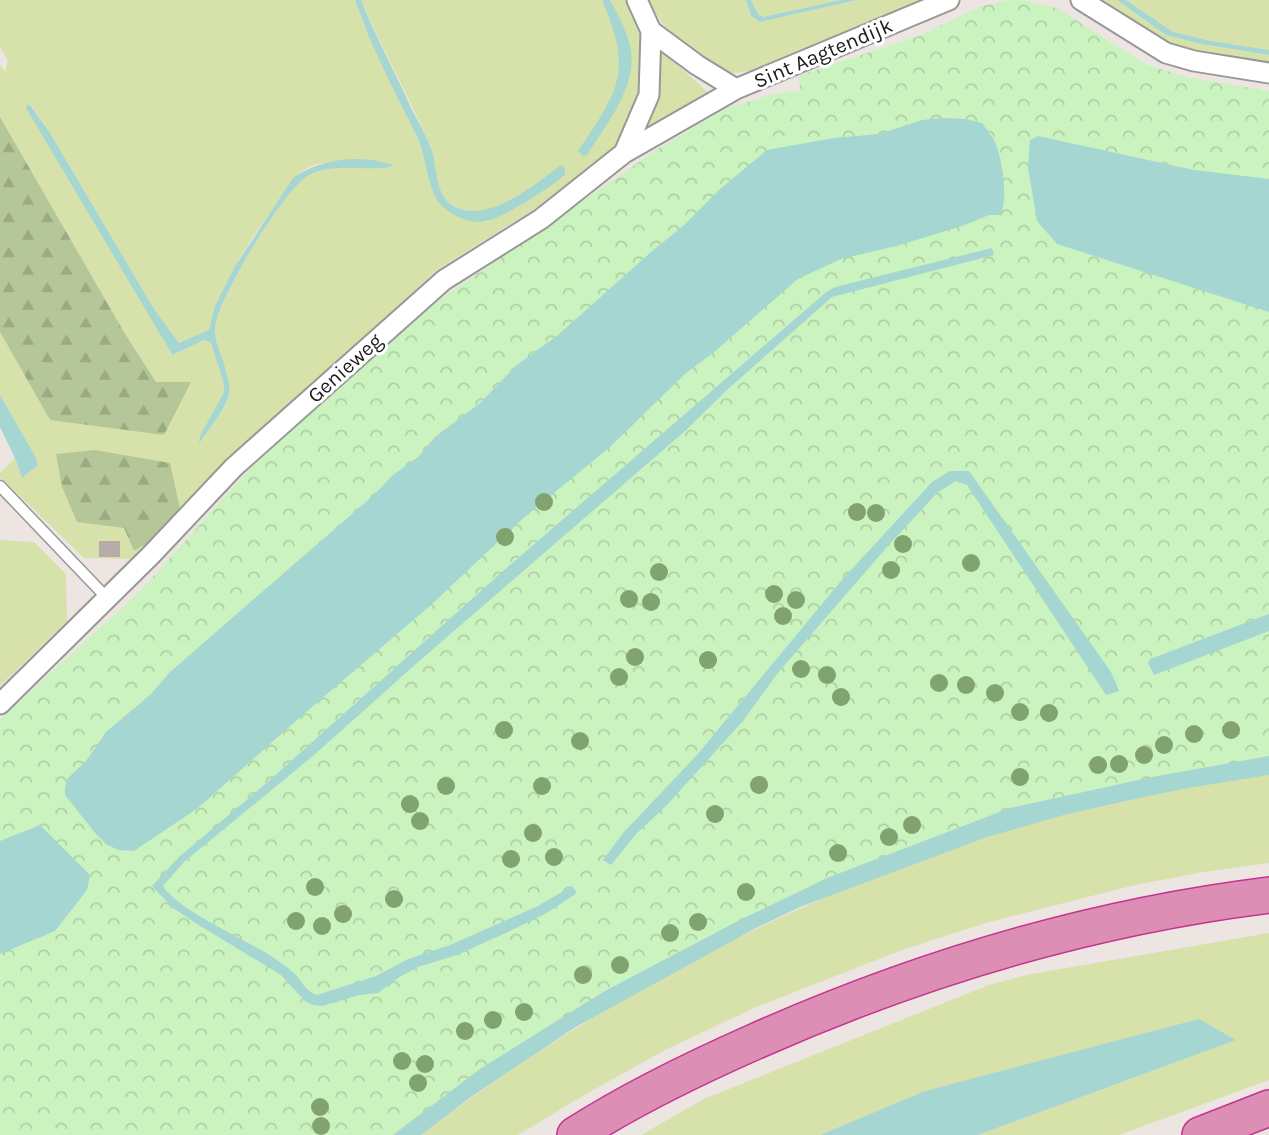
<svg xmlns="http://www.w3.org/2000/svg" width="1269" height="1135" viewBox="0 0 1269 1135" font-family="Karla,sans-serif">
<defs>
<pattern id="forest-firs" width="22" height="20" patternUnits="userSpaceOnUse" patternTransform="scale(1.75)"><rect width="22" height="20" fill="#b5c799"/><path d="M5 1l3.5 6h-7zM16 11l3.5 6h-7z" fill="#9baa83"/></pattern>
<pattern id="park-crowns" width="20" height="18" patternUnits="userSpaceOnUse" patternTransform="scale(1.75)"><rect width="20" height="18" fill="#cbf3c0"/><path d="M2 6a3 3 0 1 1 6 0M12 15a3 3 0 1 1 6 0" fill="none" stroke="#aed0a4"/></pattern>
</defs>
<rect width="100%" height="100%" fill="#ece5e1"/>
<path fill="#d7e2aa" fill-rule="evenodd" d="M0,0h355l8,23 56,119 19,59 48,21 43,-23 36,-24 -4,-9c-23,16 -60,48 -89,45 -10,-1 -23,-5 -28,-14 -10,-15 -8,-36 -14,-52 -21,-49 -48,-96 -69,-145h264l21,49 -3,58 -36,52 -69,48 -100,62 -227,213 -74,77 -53,-1 -84,-81v-4l15,-15 7,20 16,-13 -38,-70v-63l50,88 141,-38h-35l-32,-50 -124,-215v-53l5,8 3,-11 -8,-14zM32,106l18,27 104,176 25,34 30,-13c13,-50 41,-91 72,-132 6,-7 12,-19 19,-25 21,-18 50,-9 73,-5 -21,-1 -43,-2 -63,7 -25,11 -91,123 -95,152 -1,12 5,24 9,36 2,8 7,22 5,31 -3,17 -21,36 -30,50l25,-52 -1,-12 -12,-37 -7,-3 -30,15 -4,-4 -143,-243zM124,528l28,12 -18,11z
M647,0h99l5,16 9,6 97,-22h73l-157,64 -23,7 -23,3 -56,-38z
M751,0h89l-77,17 -5,-3z
M1096,0h21l49,35 35,9 68,11v13l-94,-20z
M1126,0h143v50l-58,-9 -38,-9z
M659,49l51,45 -64,37 15,-49z
M0,540l34,2 32,32 1,47 -67,65z
M1269,775v88l-66,9 -72,14 -142,36 -87,28 -146,57 -91,43 -79,44 -68,41h-97c246,-187 539,-322 848,-360z
M1269,933v147l-150,55h-141l258,-95 -37,-20 -274,71 -105,44h-179l63,-36 285,-114 37,-10z"/>
<path fill="url(#forest-firs)" d="M0,117l124,215 32,50h35l-27,53 -114,-15 -50,-88z
M95,450l75,13 10,46 -28,31 -18,11 -10,-23 -47,-6 -15,-35 -6,-33z"/>
<path fill="url(#park-crowns)" d="M1008,0h15l34,8 90,57 40,12 82,14v669l-263,50 -178,68 -226,114 -205,143h-397v-415l144,-133 110,-123 181,-161 223,-154 67,-40 48,-15 28,-3 -3,-15 123,-41 58,-28z"/>
<path fill="#a5d6d2" d="M355,0h6c15,38 35,74 52,112 7,12 14,25 19,39 5,16 3,43 20,54 34,21 82,-20 109,-40l4,3v7c-17,14 -58,41 -79,46 -17,4 -42,-8 -50,-23 -10,-19 -10,-42 -19,-61 -22,-45 -46,-90 -62,-137z
M602,0h8c8,15 16,29 20,45 9,40 -23,78 -43,110l-4,1 -5,-5c41,-61 55,-79 24,-151z
M746,0h5l7,14 5,3 77,-17h17l-97,22 -9,-6z
M1117,0h9l47,32 38,9 58,9v5l-68,-11 -35,-9z
M27,105l4,1 19,27 104,176 25,34 30,-13 6,-24 19,-38 59,-90c28,-20 68,-24 100,-13 -12,9 -64,-5 -87,12 -25,18 -87,120 -91,150 -1,13 5,24 9,36 2,9 7,22 5,31 -4,17 -21,36 -30,50l1,-8 24,-44 -1,-12 -12,-37 -7,-3 -31,15 -3,-4 -144,-243z
M944,118l21,1 17,4c4,6 10,13 13,19 7,16 14,58 5,73h-11l-24,10 -65,20 -59,14 -43,20 -85,74 -27,20 -76,74 -89,73 -90,85 -125,107 -108,96 -64,43 -15,-1 -12,-5 -11,-11 -31,-39v-8l3,-9 18,-17 20,-29 45,-38 19,-22 205,-178 18,-19 25,-18 17,-20 45,-34 37,-38 41,-30 93,-83 32,-26 36,-36 48,-40 67,-12 45,-4 43,-14z
M1038,136l156,34 75,9v133l-212,-68 -20,-23 -9,-53 2,-28z
M992,248l2,7 -162,42 -105,93 -43,42 -267,231 -103,92 -130,107 -21,24c16,26 86,54 114,74 5,4 12,8 17,13 8,8 12,19 23,22l59,-19 32,-17 42,-14 88,-39 34,-20 5,7 -32,21 -33,16 -55,25 -39,12 -17,9 -23,17 -19,2 -36,11 -10,-1 -8,-4 -24,-26 -84,-51 -24,-16 -21,-22 27,-29 83,-70 240,-215 323,-279 10,-6z
M0,395l35,61 3,9 -16,13 -7,-20 -15,-31z
M950,471h19l142,201 8,19 -13,4 -139,-210 -11,-4 -19,12 -50,54 -110,127 -34,47 -78,86 -28,26 -26,32 -8,-5 21,-28 73,-77 144,-174 91,-99z
M1269,614v17l-115,44 -6,-12 2,-4z
M1269,756v19l-81,13 -63,13 -61,14 -77,22 -187,70 -46,22 -180,99 -103,69 -50,38h-28l87,-66 123,-77 133,-70 91,-44 183,-70 147,-32z
M40,825l50,50 -3,15 -32,41 -55,23v-113z
M1199,1019l37,21 -258,95h-158l105,-44z"/>
<path fill="#b8acab" stroke="#bca8a5" stroke-width="2" d="M100,542h19v14h-19z"/>
<g fill="none" stroke-linecap="round" stroke-linejoin="round">
<defs>
<path id="service" d="M0,486l107,112"/>
<path id="minor" d="M1081,0l85,53 28,8 75,12
M651,31l46,34 39,24
M624,153l25,-58 2,-64 -14,-31
M0,704l151,-149 83,-88 210,-187 97,-61 83,-66 112,-64 213,-89"/>
<path id="motorway" d="M575,1135c56,-36 118,-66 179,-93 164,-73 337,-125 515,-147
M1200,1135l69,-27"/>
</defs>
<use href="#service" stroke="#989898" stroke-width="13"/>
<use href="#minor" stroke="#989898" stroke-width="23"/>
<use href="#motorway" stroke="#c53291" stroke-width="38"/>
<use href="#service" stroke="#fff" stroke-width="10"/>
<use href="#minor" stroke="#fff" stroke-width="19"/>
<use href="#motorway" stroke="#dd8eb5" stroke-width="35"/>
</g>
<g fill="#80a370">
<circle cx="544" cy="502" r="9"/>
<circle cx="857" cy="512" r="9"/>
<circle cx="876" cy="513" r="9"/>
<circle cx="505" cy="537" r="9"/>
<circle cx="903" cy="544" r="9"/>
<circle cx="971" cy="563" r="9"/>
<circle cx="891" cy="570" r="9"/>
<circle cx="659" cy="572" r="9"/>
<circle cx="774" cy="594" r="9"/>
<circle cx="629" cy="599" r="9"/>
<circle cx="796" cy="600" r="9"/>
<circle cx="651" cy="602" r="9"/>
<circle cx="783" cy="616" r="9"/>
<circle cx="635" cy="657" r="9"/>
<circle cx="708" cy="660" r="9"/>
<circle cx="801" cy="669" r="9"/>
<circle cx="827" cy="675" r="9"/>
<circle cx="619" cy="677" r="9"/>
<circle cx="939" cy="683" r="9"/>
<circle cx="966" cy="685" r="9"/>
<circle cx="995" cy="693" r="9"/>
<circle cx="841" cy="697" r="9"/>
<circle cx="1020" cy="712" r="9"/>
<circle cx="1049" cy="713" r="9"/>
<circle cx="504" cy="730" r="9"/>
<circle cx="1231" cy="730" r="9"/>
<circle cx="1194" cy="734" r="9"/>
<circle cx="580" cy="741" r="9"/>
<circle cx="1164" cy="745" r="9"/>
<circle cx="1144" cy="755" r="9"/>
<circle cx="1119" cy="764" r="9"/>
<circle cx="1098" cy="765" r="9"/>
<circle cx="1020" cy="777" r="9"/>
<circle cx="759" cy="785" r="9"/>
<circle cx="446" cy="786" r="9"/>
<circle cx="542" cy="786" r="9"/>
<circle cx="410" cy="804" r="9"/>
<circle cx="715" cy="814" r="9"/>
<circle cx="420" cy="821" r="9"/>
<circle cx="912" cy="825" r="9"/>
<circle cx="533" cy="833" r="9"/>
<circle cx="889" cy="837" r="9"/>
<circle cx="838" cy="853" r="9"/>
<circle cx="554" cy="857" r="9"/>
<circle cx="511" cy="859" r="9"/>
<circle cx="315" cy="887" r="9"/>
<circle cx="746" cy="892" r="9"/>
<circle cx="394" cy="899" r="9"/>
<circle cx="343" cy="914" r="9"/>
<circle cx="296" cy="921" r="9"/>
<circle cx="698" cy="922" r="9"/>
<circle cx="322" cy="926" r="9"/>
<circle cx="670" cy="933" r="9"/>
<circle cx="620" cy="965" r="9"/>
<circle cx="583" cy="975" r="9"/>
<circle cx="524" cy="1012" r="9"/>
<circle cx="493" cy="1020" r="9"/>
<circle cx="465" cy="1031" r="9"/>
<circle cx="402" cy="1061" r="9"/>
<circle cx="425" cy="1064" r="9"/>
<circle cx="418" cy="1083" r="9"/>
<circle cx="320" cy="1107" r="9"/>
<circle cx="321" cy="1126" r="9"/>
</g>
<g text-anchor="middle" dominant-baseline="central" stroke-width="6" stroke-linejoin="round" paint-order="stroke">
<g font-size="21" fill="#1b1b1b" stroke="#fff">
<text transform="translate(823 53) rotate(-23)">Sint Aagtendijk</text>
<text transform="translate(345 368) rotate(-42)">Genieweg</text>
</g>
</g>
</svg>
